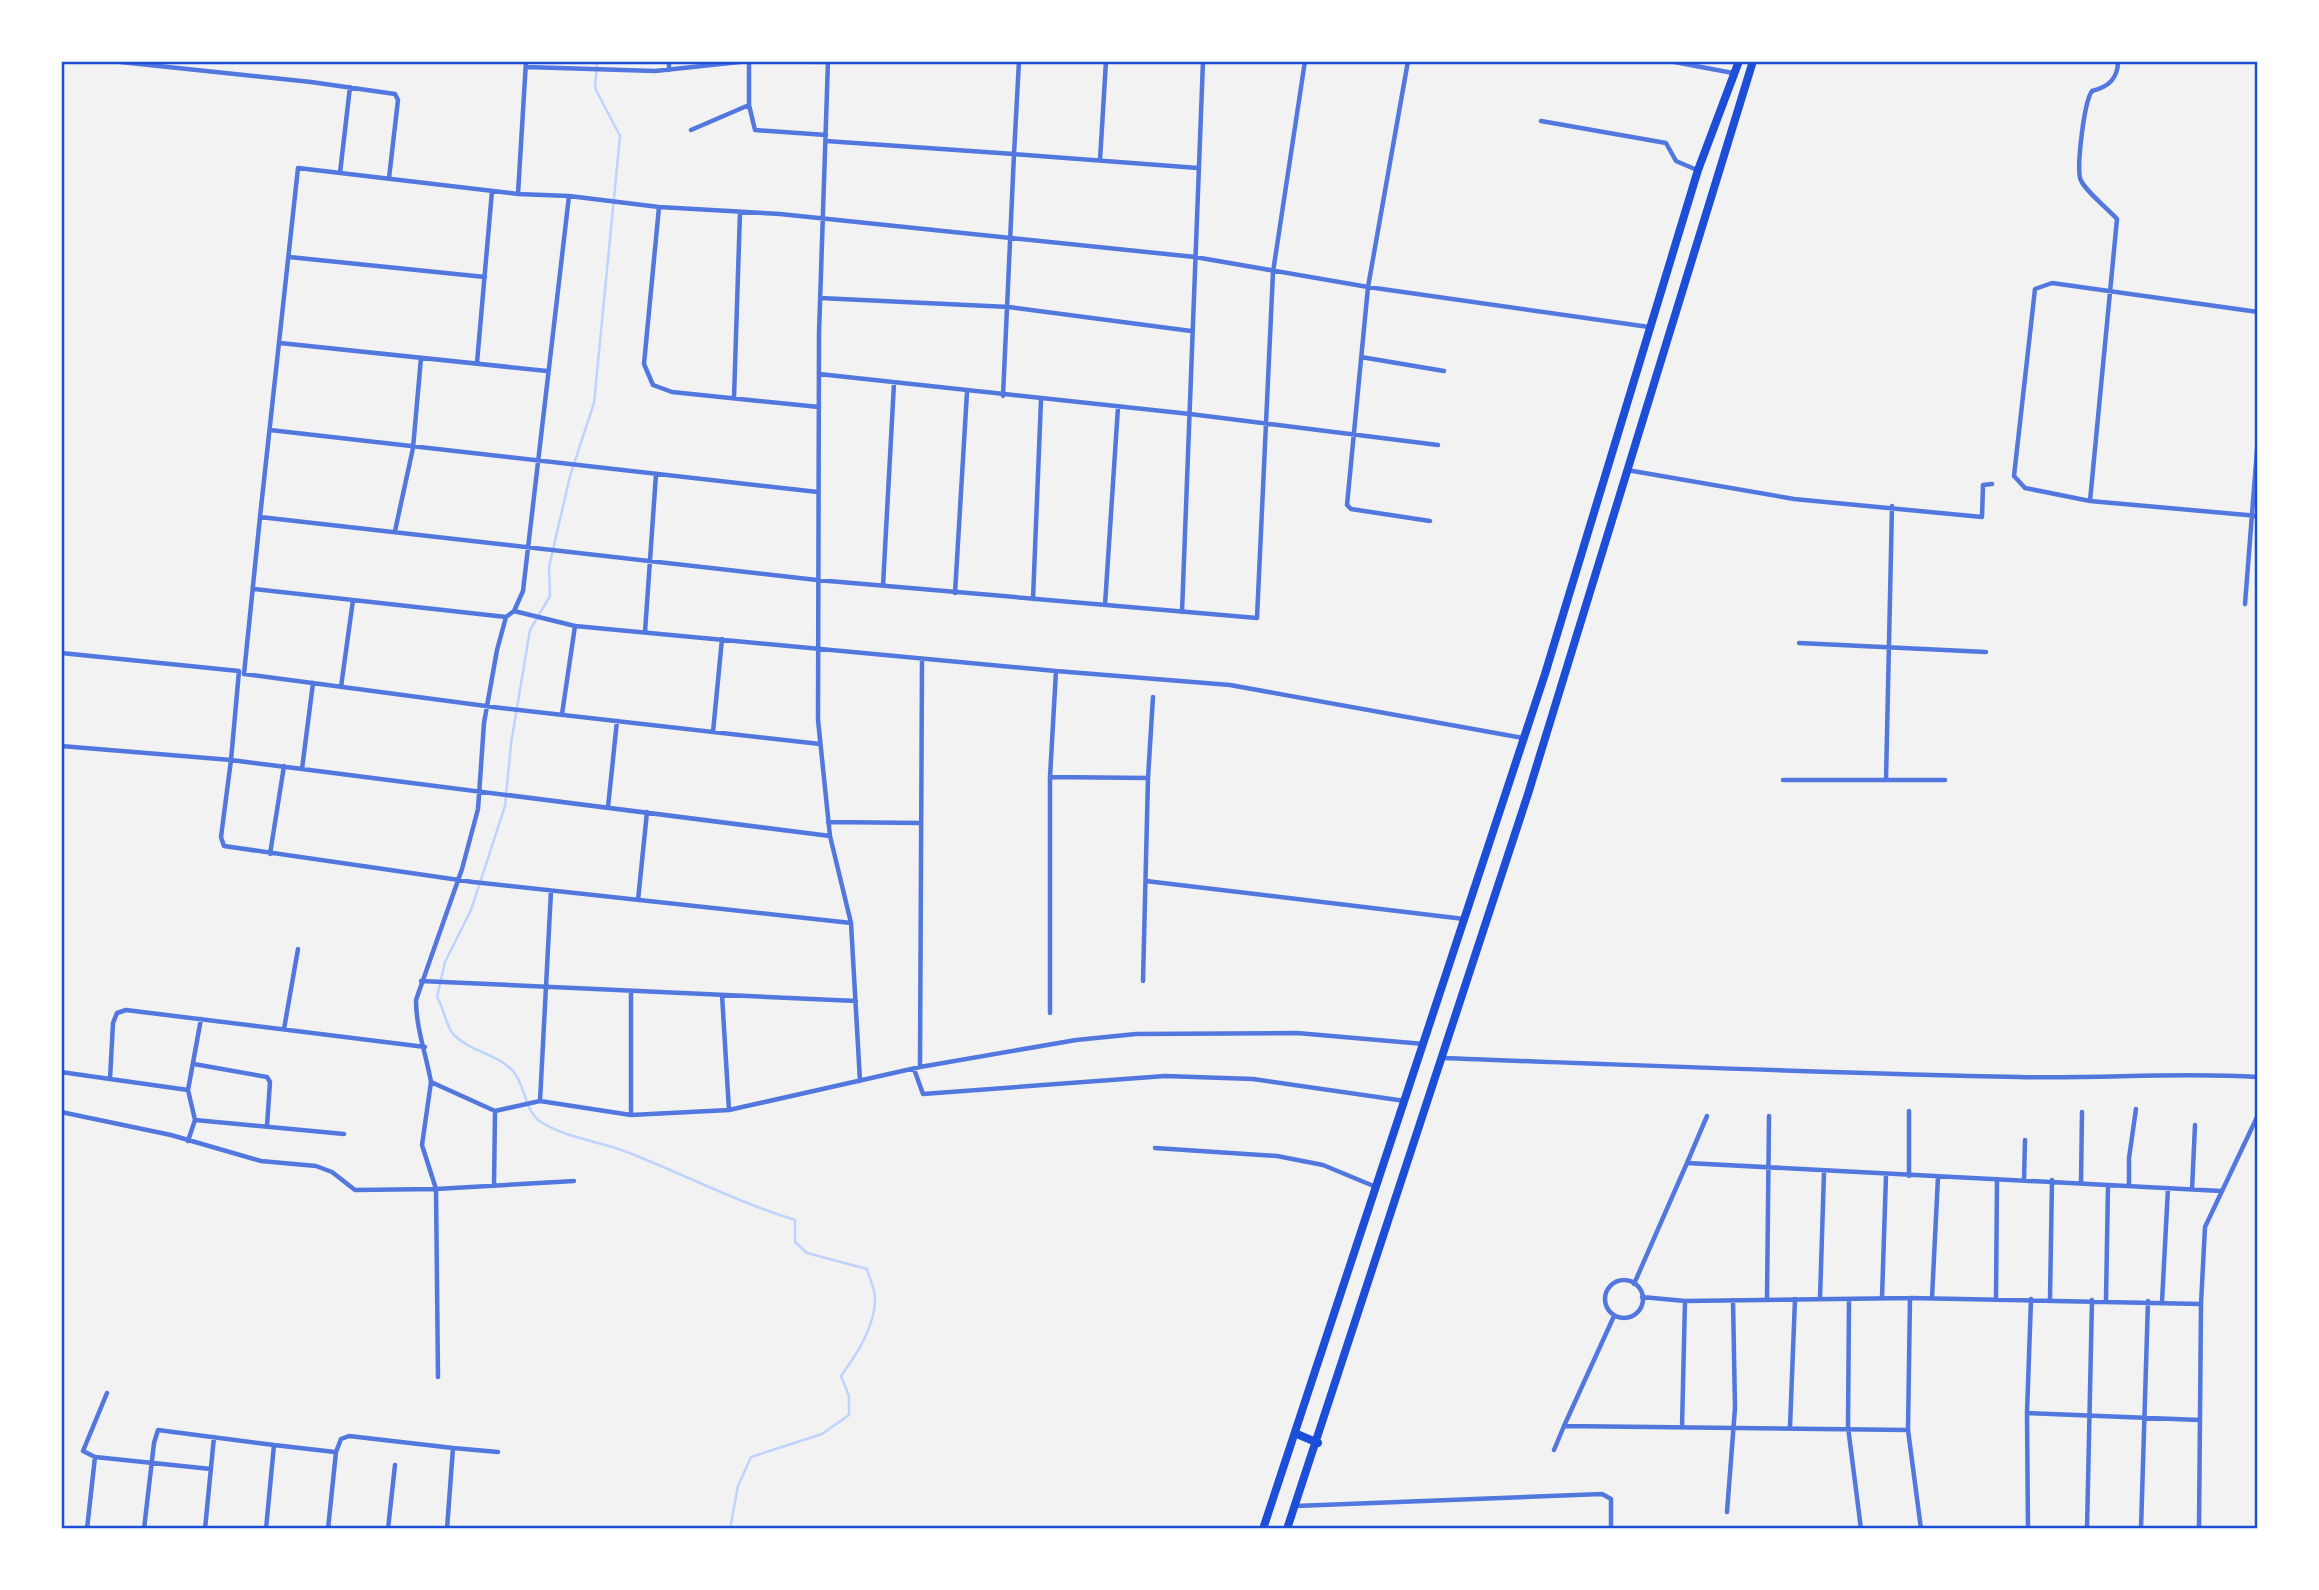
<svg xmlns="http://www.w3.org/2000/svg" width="2319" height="1590" viewBox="0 0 2319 1590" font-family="'Roboto Serif',serif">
<rect width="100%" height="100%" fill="#f2f2f2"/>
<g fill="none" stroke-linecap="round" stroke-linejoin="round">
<path stroke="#bfd3fe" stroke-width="2.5" d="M597,61l-2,27 25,48 -26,267 -24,73 -21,91 1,29 -20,34 -19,114 -6,62 -34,104 -26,52 -8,35c7,11 9,30 17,38 17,17 42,18 59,36 13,15 11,40 28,51 25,16 58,19 86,30 56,22 110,50 168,68v22l12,11 60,16c2,8 7,18 8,27 1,29 -18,58 -34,80l8,20v19l-27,19 -71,23 -13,29 -8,43"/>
<path stroke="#5277de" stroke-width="4.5" d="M111,61l200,21 84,12 3,6 -9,78
M526,61l-8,133 51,2
M749,61l79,1
M828,61l-9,272 -1,387 12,116 21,87 9,158
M1408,61l-40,226 -21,218 4,4 79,12
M1669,61l64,12
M526,67l129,4 94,-10v44l6,25 71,5
M669,70v-9
M1541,121l125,22 10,18 21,9
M691,130l58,-25
M826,141l188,13 5,-93
M1100,160l6,-99
M340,173l10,-86
M518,194l-220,-26 -38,349 557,63 440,38 16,-346 32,-211
M659,207l-15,157 9,21 19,7 147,15
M289,257l196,20
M820,298l189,9 182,24
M2258,312l-206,-29 -17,6 -21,187 11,12 65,13 168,15
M280,343l267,28
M1361,357l83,14
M477,363l15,-172
M819,374l371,40 248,31
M1003,396l11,-242 184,14
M734,398l6,-186
M270,430l548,62
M1627,470l167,29 188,18 1,-32 9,-1
M2090,501l27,-282c-8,-9 -35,-31 -37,-41 -3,-14 4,-76 12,-87 16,-4 26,-12 26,-30
M260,517l-16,157 257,34 319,36
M395,531l18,-83 8,-90
M883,586l11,-203
M253,589l253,28
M955,593l12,-201
M1033,599l8,-199
M2245,604l13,-167
M1105,605l13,-198
M514,611l61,15
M1182,612l21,-551
M645,632l11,-158
M1799,643l187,9
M61,653l178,18 -8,89 -170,-14
M313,683l-11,86 528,67
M341,687l12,-87
M1153,697l-5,81 -98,-1 6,-106 174,14 293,53
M562,714l13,-88 481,45
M713,732l9,-93
M302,769l-71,-9 -10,77 3,9 249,36 378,41
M1050,777v236
M1783,780h162
M1886,780l6,-274
M608,807l9,-86
M828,822l93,1
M270,854l14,-88
M1146,881l318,38
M638,900l9,-88
M421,981l435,20
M1143,981l5,-203
M722,995l7,115
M284,1029l14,-80
M1424,1044l-127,-11 -161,1 -60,6 -156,27 -191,43 -98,5 -91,-14 -45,10 -64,-29c-5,-28 -15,-54 -15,-82l46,-131 16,-60 6,-86 13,-73 9,-33 8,-6 9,-20 46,-395 90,11 121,7 415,43 173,30 281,40
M1441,1058c193,7 385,15 578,19 80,2 159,-5 239,0
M194,1064l73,13 3,5 -3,44
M920,1067l2,-408
M914,1069l9,25 242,-18 88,3 152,22
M61,1072l49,7 3,-56 4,-10 9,-3 299,37
M110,1079l78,11 13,-71
M431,1082l-9,63 14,44 2,188
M188,1090l7,30
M540,1101l11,-210
M1909,1111v65
M61,1112l110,23 90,26 55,5 16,6 23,18 81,-1 138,-8
M631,1115v-123
M188,1141l7,-21 149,14
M1155,1148l122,8 46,9 53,22
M1687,1163l20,-47
M2024,1180l1,-40
M2081,1183l1,-71
M494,1186l1,-75
M2129,1186v-28l7,-49
M2192,1190l3,-65
M1605 1299a19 19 0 1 1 38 0a19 19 0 1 1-38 0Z
M1634,1284l53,-121 534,28
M1642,1297l43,4 225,-3 -2,132 13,99
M1882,1298l4,-123
M1910,1298l291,6 4,-77 53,-112
M1932,1298l6,-121
M1767,1299l2,-183
M1820,1299l4,-127
M1849,1299l-1,128 13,102
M1996,1299l1,-120
M2050,1299l2,-119
M2106,1300l2,-115
M2162,1302l6,-114
M1614,1316l-50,110 344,4
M2027,1413l4,-114
M1682,1427l3,-126
M1790,1427l5,-128
M453,1448l45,4
M1554,1450l10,-24
M95,1457l-12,-6 24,-58
M1296,1506l306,-12 9,5v30
M1727,1512l8,-104 -2,-108
M87,1529l8,-72 116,12
M144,1529l10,-86 4,-13 116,15
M205,1529l9,-92
M266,1529l8,-84 61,7
M328,1529l8,-77 5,-13 8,-3 104,12 -6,81
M388,1529l7,-64
M2028,1529l-1,-116 172,7
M2087,1529l5,-229
M2141,1529l7,-228
M2199,1529l2,-225"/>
<path stroke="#1d4ed8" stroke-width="8" d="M1297,1434l21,9
M1263,1529l282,-855 153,-504 41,-109
M1287,1529l241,-735 225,-733"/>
</g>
<rect width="2319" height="1590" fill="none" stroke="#ffffff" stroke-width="126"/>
<rect x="63" y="63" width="2193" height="1464" fill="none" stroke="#1d4ed8" stroke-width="2.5"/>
</svg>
